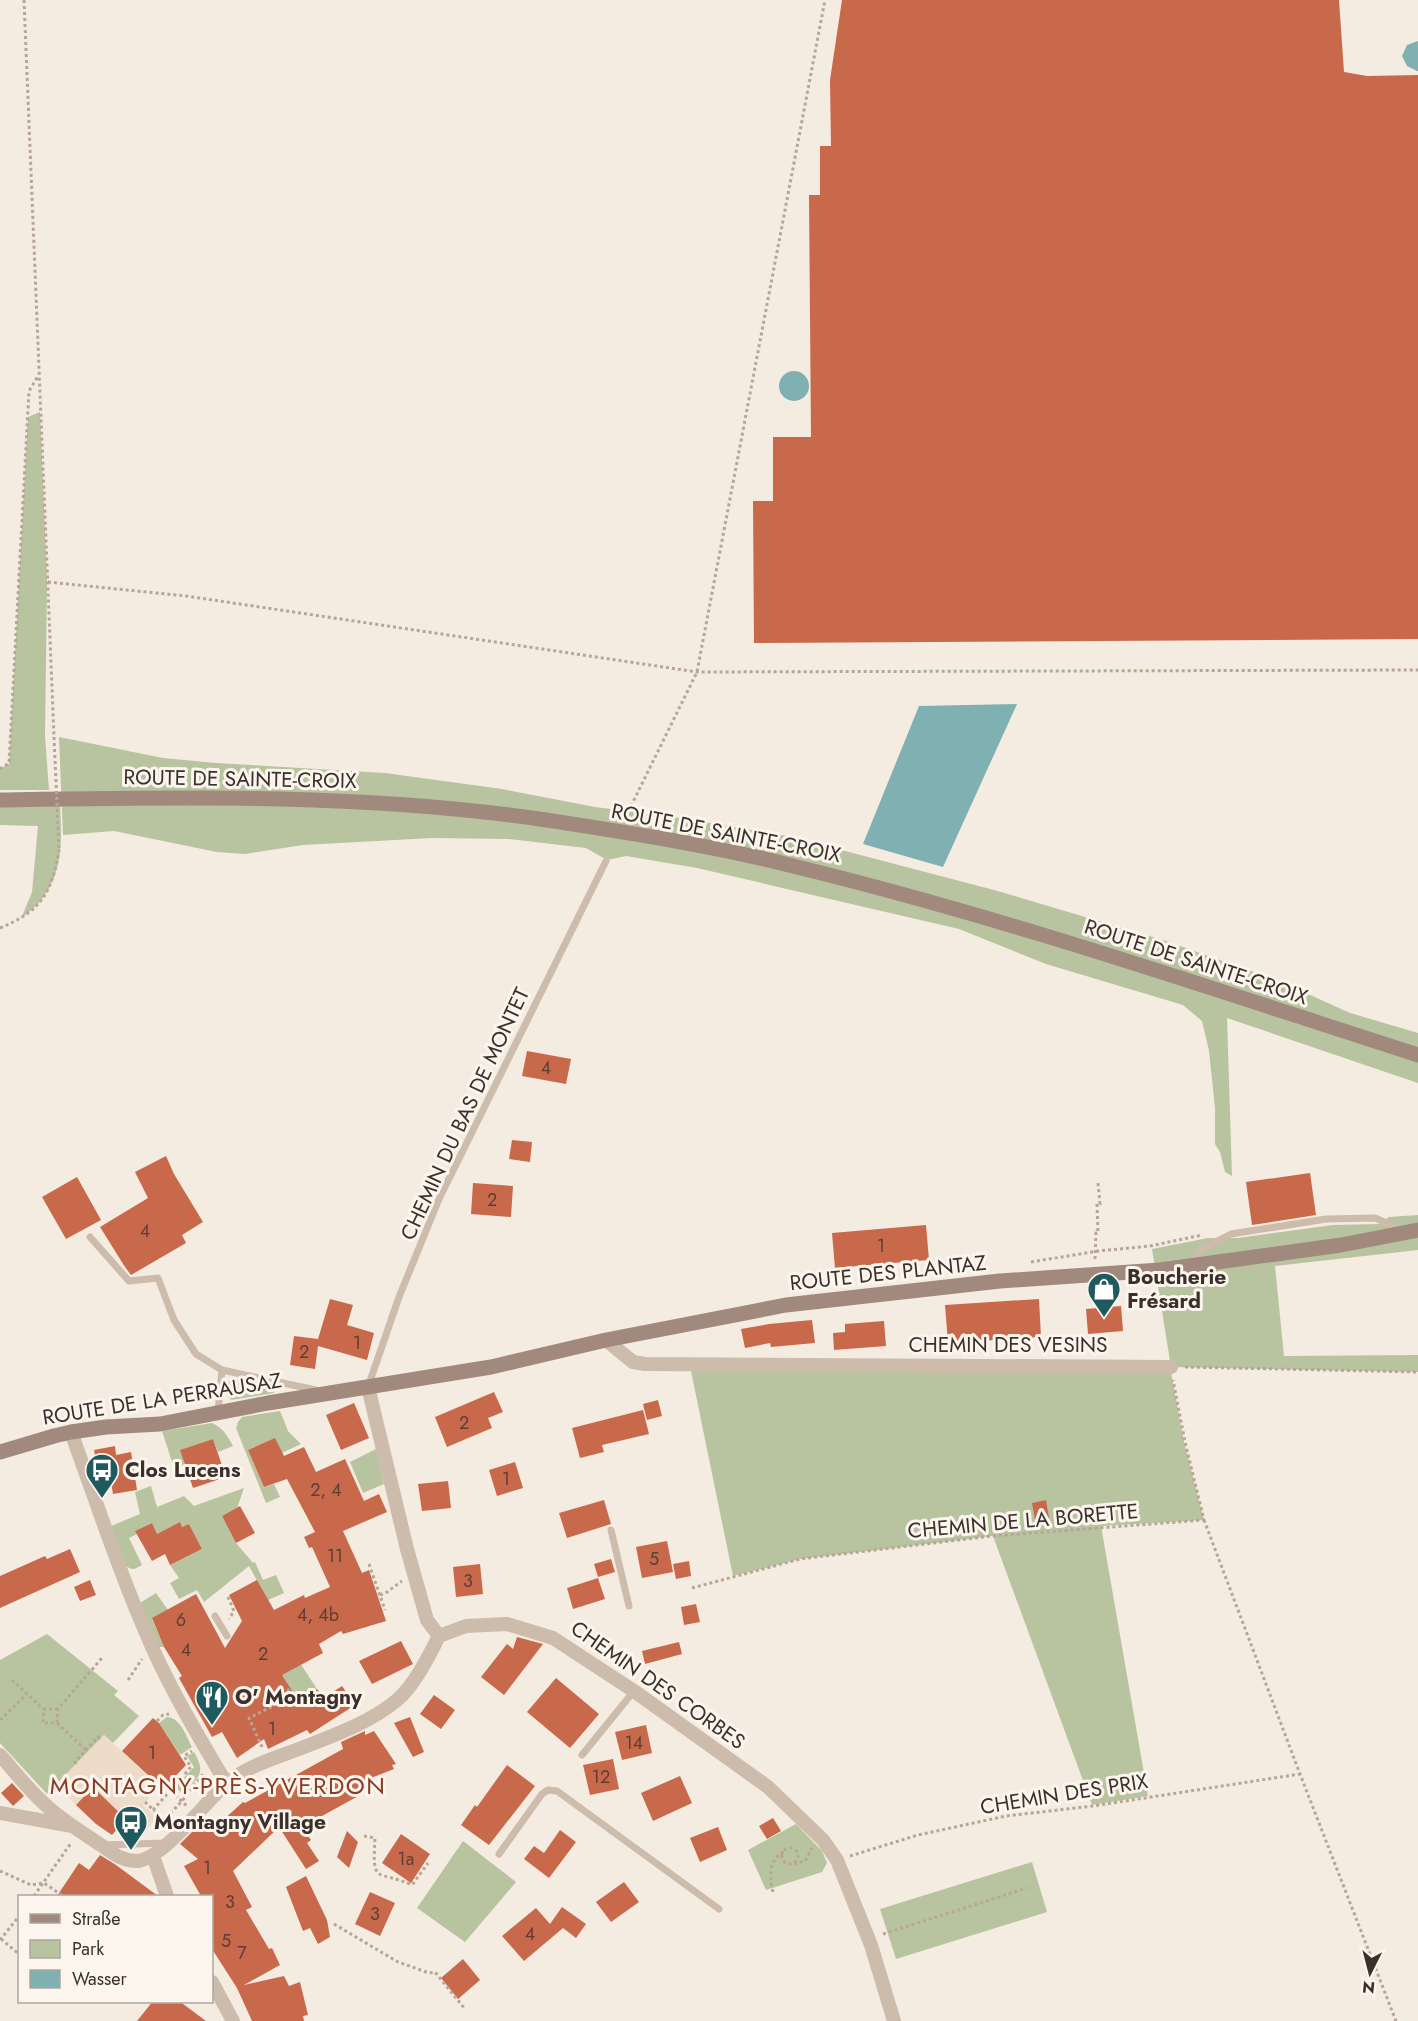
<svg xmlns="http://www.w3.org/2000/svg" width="1418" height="2021" viewBox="0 0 1418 2021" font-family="Jost,sans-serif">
<rect width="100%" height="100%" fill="#f4ebe1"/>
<path fill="#b8c4a0" d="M40,412l7,170 -2,154 4,54h-49v-21l9,-5 19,-347z
M59,737l104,21 53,5 169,10 117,16 93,18 79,10 114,19 206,54 169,50 114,40 73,33 68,20v50l-191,-65 5,158 -7,-4 -5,-20 -5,-8v-36l-6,-57 -7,-30 -19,-16 -137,-41 -87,-35 -262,-61 -71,-12 -19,4 -21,-12 -77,-9 -77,-1 -129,7 -59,9 -27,-2 -103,-21 -51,4z
M0,801h60c1,34 5,65 -16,95 -5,9 -16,16 -23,23l11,-27 6,-66 -38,-1z
M1418,1215v35l-143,16 9,90 134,-1v17l-247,-5 -19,-118 56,-11h30l95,-13 46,-1 10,-7z
M690,1366l480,1 14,75 20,78 -103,6 47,270 -56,9 -99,-269 -193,23 -67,17z
M241,1378l20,3 14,4 -1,8 -43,7c-6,-7 -6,-12 -1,-20z
M280,1411l8,20 13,13 -19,9 -8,-14 -26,11 16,37 10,-3 6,13 -14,6 -30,-75 2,-6 4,-5z
M212,1423c11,5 15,12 21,23l-15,6 -5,-13 -32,11 4,15 -11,3 -12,-37z
M376,1449l8,35 -21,9 -13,-31z
M151,1486l6,21 27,-11 10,10 50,-18 -7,20 -15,8 14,27 17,20 2,-1 8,18 13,-5 8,18 -16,7 -19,-34 -45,36 -7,-12 -18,9 -9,-16 9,-5 -9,-13 32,-16 -13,-25 -7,3 -3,-4 -22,11 -6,-11 -15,8 1,3 -8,4 13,27c-7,4 -9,6 -16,1l-15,-40 29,-12 -5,-22z
M156,1593l12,17 -16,9 12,28h-5l-19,-44z
M47,1634l71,57 -4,4 25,21 -26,27 -9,-8 -57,59 -47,-51v-83z
M289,1646l28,43 -27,17 1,-16 -8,-14 -6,4z
M167,1717c14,1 19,19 25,30l-12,8 -21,-32z
M194,1752c13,22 4,25 -11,42l-8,-7 19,-20 -7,-11z
M796,1824l26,27 5,12 -5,9 -56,18 -18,-40z
M463,1841l53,41 -51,60 -48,-34z
M1032,1862l15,50 -151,47 -16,-50z"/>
<path fill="#ecdcc8" d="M104,1735l56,51 -17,19 14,13 -14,15 -17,-14 -33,-32 -17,18 -20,-20z"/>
<path fill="#7fb0b2" d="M1418,41v30h-1l-10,-5 -5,-10 5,-11z
M779 386a15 15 0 1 1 30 0a15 15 0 1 1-30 0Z
M1017,704l-74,163 -80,-23 56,-138z"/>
<path fill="#c8694b" d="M842,0h497l5,72 23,4 51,-1v564l-664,4 -1,-142h20v-64h38l-2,-242h11v-49h11l-1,-66z
M527,1051l44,8 -5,25 -44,-8z
M512,1140l20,2 -2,20 -21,-3z
M166,1156l8,18 29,48 -21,13 4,8 -55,32 -6,-8 -25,-40 48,-29 -13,-26z
M1310,1173l6,42 -64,10 -6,-43z
M77,1177l24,43 -35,19 -24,-42z
M473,1183l40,3 -2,31 -40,-3z
M926,1225l3,35 -36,3 2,18 -14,1 -1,-18 -45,4 -3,-35z
M330,1299l23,6 -6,20 27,8 -7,27 -49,-14 -3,23 -25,-4 4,-29 24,3z
M1039,1299l2,38 -93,6 -3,-38z
M1121,1306l2,25 -35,3 -2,-25z
M812,1320l3,23 -44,4 -1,-4 -25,5 -4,-19 28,-5z
M884,1321l2,25 -52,4 -1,-17 12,-1v-8z
M494,1392l9,20 -15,6 4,10 -45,19 -12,-30z
M658,1400l4,16 -15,4 -4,-16z
M354,1403l15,35 -28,12 -15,-35z
M643,1410l6,24 -47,11 2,7 -24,6 -8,-30z
M275,1438l9,18 20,-9 12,25 29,-13 19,42 15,-7 8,18 -44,19 19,42 7,-3 17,51 -43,13 -2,-3 -22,13 4,9 -41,22 16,25 19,-11 7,9 18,-12 13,19 -45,29 -3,-4 -39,19 -4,-10 -27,19 -15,-26 -10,5 -33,-59 3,-2 -18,-29 -12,-29 44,-24 29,54 17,-27 -13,-26 28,-15 17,30 30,-15 1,3 25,-11 -18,-40 -3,1 -5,-11 11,-5 -28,-53 -23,8 -16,-37z
M213,1439l13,38 -33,11 -13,-38z
M115,1446l1,9 15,-3 6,38 -24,4 -4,-23 -11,2 -4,-23z
M515,1462l8,26 -26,8 -8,-26z
M448,1481l3,27 -29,3 -4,-27z
M604,1500l7,24 -44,14 -8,-25z
M1046,1500l3,18 -14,2 -3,-17z
M240,1506l15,27 -19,10 -14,-27z
M180,1522l2,5 7,-3 13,25 -32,16 -5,-11 -13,7 -17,-30 17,-8 5,11z
M667,1541l6,31 -31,6 -6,-31z
M70,1549l10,23 -80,36v-32l45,-20 2,3z
M611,1559l4,13 -17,5 -4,-13z
M689,1561l2,15 -15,3 -3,-15z
M480,1564l3,30 -27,3 -3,-30z
M598,1578l7,21 -32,10 -6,-21z
M90,1580l6,15 -16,6 -6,-14z
M696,1604l4,18 -16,3 -3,-18z
M517,1637l26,7 -39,51 -23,-18 26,-33 6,5z
M401,1641l12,23 -41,20 -13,-23z
M679,1642l3,12 -37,10 -3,-13z
M556,1678l43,36 -29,34 -43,-36z
M434,1695l21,15 -14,19 -21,-15z
M410,1717l14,35 -11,5 -19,-34z
M153,1718l6,5 27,42 -18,19 -3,-4 -5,6 -38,-35z
M646,1725l6,28 -30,7 -7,-28z
M365,1731v4l9,-4 22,33 -4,1 2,4 -36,14 4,11 -60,33 9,13 -4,3 12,18 -13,8 -27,-42 -46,44 19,36 -6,3 23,39 3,-1 8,17 -36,20 40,-9 5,10 11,-4 8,33 -5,1 1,5h-52l-15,-33 -25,-39v-53h-11l-17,-30 14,-7 -18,-15 23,-23 9,9 31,-28 2,1 98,-54 -2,-7z
M613,1759l6,30 -29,6 -7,-30z
M507,1765l28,21 -46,59 -28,-20 14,-20 2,2z
M680,1776l12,27 -39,18 -12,-28z
M12,1783l12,13 -11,10 -12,-13z
M93,1787l33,32 -14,16 -16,-11 -20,-19z
M773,1818l8,13 -14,8 -8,-13z
M718,1827l9,23 -27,12 -10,-24z
M560,1830l16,12 -27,36 -25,-19 10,-13 10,7z
M347,1831l11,11 -9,26 -12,-11z
M401,1834l29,20 -19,29 -29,-20z
M100,1855l16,10 42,31h-101l22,-33 10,7z
M306,1876l21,44 3,17 -12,7 -8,-16 -7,3 -17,-44z
M624,1882l15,20 -28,20 -15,-20z
M370,1892l25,11 -15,33 -25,-12z
M562,1907l24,17 -10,14 -13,-10 -39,33 -22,-25 34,-28 14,16z
M463,1959l17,21 -22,19 -17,-21z
M153,2001h26l27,20h-69z"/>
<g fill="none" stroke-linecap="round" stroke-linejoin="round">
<path stroke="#b9a596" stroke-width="3" stroke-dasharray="3 3" stroke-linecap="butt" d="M24,0l30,737
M48,582l138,14 511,76 721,-2
M0,769l9,-6 20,-372 9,-15
M631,806l66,-134 128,-672
M0,928c41,-17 52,-35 59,-78
M1095,1259l1,-26h2l-1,-29h3l-2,-21
M1031,1262l67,-11 52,-5 52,-11
M1185,1367l233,5
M1204,1520l96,254 96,247
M369,1564l16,46
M692,1588l108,-29 192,-23 212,-16 -19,-78 -12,-62
M380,1595l7,-3 15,-11
M228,1597l6,14 -5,8
M12,1680l31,29
M128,1680l14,-21
M272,1701l18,-12
M58,1709h-14l-1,14h14l1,-14 44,-51
M0,1720l27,-26
M157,1721l6,-6 6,-1
M57,1723l29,27
M262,1747l-13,-29 26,-13
M76,1764l-1,-2 23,-25 2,2
M162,1783l25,23
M145,1802l21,20
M153,1810l38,-43 -7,-11 8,-5
M154,1831l28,-30 22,-28
M364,1836l11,2c-3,49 2,31 37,47l16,-22
M782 1856a8 8 0 1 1 16 0a8 8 0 1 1-16 0Z
M850,1856l68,-21 88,-19 87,-10 207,-32
M794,1864l11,-3 7,-13
M0,1871l31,14 13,-2 19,13
M773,1892c-4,-16 -4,-32 11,-41
M34,1896l37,-53
M334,1924l64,38 31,11 6,-1 30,37
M883,1934l144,-46
M1,1939l19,16
M0,1940l20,-25"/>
<path stroke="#cdbbac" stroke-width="7" d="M90,1237l39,44 29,-3 16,42 22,34 26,16 -4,42
M1191,1264l11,-15 29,-15 95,-15 49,-1 27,12
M222,1370l94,20
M368,1387l31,-90 40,-98 167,-338
M611,1530l18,76
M215,1616l12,20
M582,1755l52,-64
M103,1845l64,-2
M499,1854l43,-60 6,-4 9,1 162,118"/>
<path stroke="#cdbbac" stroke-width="14" d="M606,1340l27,22 12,2 526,3
M368,1387l39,162 20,71 12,16 27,-10 41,-2 46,14 81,53 134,96 55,53 14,20 34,85 23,76
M71,1432c26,72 50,145 81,215 21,47 48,92 74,136
M0,1755c16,18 31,38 49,53 16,14 34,25 52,37 12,8 22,17 37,16 27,-4 67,-59 88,-77 21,-18 49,-26 73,-35 33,-13 71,-26 98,-49 17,-14 32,-44 42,-64
M0,1813l72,13
M153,1856l14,40
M212,1982l21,39"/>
<path stroke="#a18a7d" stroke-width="15" d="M0,800c182,-3 365,-7 546,20 84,13 169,26 251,47 210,51 415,122 621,188
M0,1452l54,-16 17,-4 35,-5 54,-3 108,-21 223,-36 115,-27 180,-35 214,-24 160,-11 181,-25 77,-15"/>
<path stroke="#b9a596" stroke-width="3" stroke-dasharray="3 3" stroke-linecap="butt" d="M54,737l5,113"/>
</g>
<defs>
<symbol id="shop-pin" viewBox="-11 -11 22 30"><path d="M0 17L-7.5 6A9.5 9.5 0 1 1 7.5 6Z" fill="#1f5a5e" stroke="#fbf5ee"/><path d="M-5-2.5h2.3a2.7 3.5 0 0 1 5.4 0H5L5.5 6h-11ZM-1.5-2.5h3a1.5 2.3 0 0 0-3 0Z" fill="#fff"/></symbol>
<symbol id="bus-pin" viewBox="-11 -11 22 30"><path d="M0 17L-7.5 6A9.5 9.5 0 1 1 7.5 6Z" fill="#1f5a5e" stroke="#fbf5ee"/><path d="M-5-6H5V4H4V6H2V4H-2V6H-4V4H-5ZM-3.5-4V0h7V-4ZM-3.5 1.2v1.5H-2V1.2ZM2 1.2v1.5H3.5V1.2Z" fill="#fff"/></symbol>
<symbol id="restaurant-pin" viewBox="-11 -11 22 30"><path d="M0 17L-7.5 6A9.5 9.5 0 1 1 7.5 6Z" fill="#1f5a5e" stroke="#fbf5ee"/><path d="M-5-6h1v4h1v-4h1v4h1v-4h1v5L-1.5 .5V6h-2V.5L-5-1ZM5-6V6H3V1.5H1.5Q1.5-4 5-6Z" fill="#fff"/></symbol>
</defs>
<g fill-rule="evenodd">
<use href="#shop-pin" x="1085" y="1270" width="38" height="52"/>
<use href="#bus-pin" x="83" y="1451" width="38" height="52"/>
<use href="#restaurant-pin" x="193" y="1678" width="38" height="52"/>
<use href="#bus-pin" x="112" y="1803" width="38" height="52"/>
</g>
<g text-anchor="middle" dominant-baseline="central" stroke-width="6" stroke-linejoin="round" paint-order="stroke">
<g font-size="18" fill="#5e3e33">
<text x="546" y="1068">4</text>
<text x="492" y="1200">2</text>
<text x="145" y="1231">4</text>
<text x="881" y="1246">1</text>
<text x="357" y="1343">1</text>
<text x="304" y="1352">2</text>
<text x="464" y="1423">2</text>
<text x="506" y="1479">1</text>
<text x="326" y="1490">2, 4</text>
<text x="335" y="1556">11</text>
<text x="654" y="1559">5</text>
<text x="468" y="1581">3</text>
<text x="318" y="1615">4, 4b</text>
<text x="181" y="1620">6</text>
<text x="186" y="1650">4</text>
<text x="263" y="1654">2</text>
<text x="272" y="1729">1</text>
<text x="634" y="1743">14</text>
<text x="152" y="1753">1</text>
<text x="601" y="1777">12</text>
<text x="406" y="1859">1a</text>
<text x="207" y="1868">1</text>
<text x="230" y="1902">3</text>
<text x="375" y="1914">3</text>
<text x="530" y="1934">4</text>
<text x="226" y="1941">5</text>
<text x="242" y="1953">7</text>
</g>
<g font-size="21" fill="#3b302b" stroke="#fbf5ee">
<text transform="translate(240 779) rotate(1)">ROUTE DE SAINTE-CROIX</text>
<text transform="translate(726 833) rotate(11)">ROUTE DE SAINTE-CROIX</text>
<text transform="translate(1196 962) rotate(18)">ROUTE DE SAINTE-CROIX</text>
<text transform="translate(465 1114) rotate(-65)">CHEMIN DU BAS DE MONTET</text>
<text transform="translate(888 1273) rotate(-6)">ROUTE DES PLANTAZ</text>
<text x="1008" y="1345">CHEMIN DES VESINS</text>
<text transform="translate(162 1399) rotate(-9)">ROUTE DE LA PERRAUSAZ</text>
<text transform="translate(1023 1521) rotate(-5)">CHEMIN DE LA BORETTE</text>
<text transform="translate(658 1685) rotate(35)">CHEMIN DES CORBES</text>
<text transform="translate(1064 1794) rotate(-9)">CHEMIN DES PRIX</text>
</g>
<g font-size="21" font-weight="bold" fill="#3b302b" stroke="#fbf5ee" text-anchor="start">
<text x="1127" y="1277">Boucherie<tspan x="1127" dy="24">Frésard</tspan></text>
<text x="125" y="1470">Clos Lucens</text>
<text x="235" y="1697">O' Montagny</text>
<text x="154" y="1822">Montagny Village</text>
</g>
<g font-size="24" letter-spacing="1.5" fill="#8c3b22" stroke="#fbf5ee">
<text x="218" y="1785">MONTAGNY-PRÈS-YVERDON</text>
</g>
</g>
<rect x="18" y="1895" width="195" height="108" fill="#fbf5ee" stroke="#aea6a0" stroke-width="1.5"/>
<rect x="30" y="1914" width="30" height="9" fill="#a18a7d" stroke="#aea6a0" stroke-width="1.5"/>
<text x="72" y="1925" font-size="18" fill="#3b302b">Straße</text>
<rect x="30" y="1940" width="30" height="18" fill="#b8c4a0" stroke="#aea6a0" stroke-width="1.5"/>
<text x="72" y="1955" font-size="18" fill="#3b302b">Park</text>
<rect x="30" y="1970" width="30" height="18" fill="#7fb0b2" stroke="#aea6a0" stroke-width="1.5"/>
<text x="72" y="1985" font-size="18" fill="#3b302b">Wasser</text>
<g transform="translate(1370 1973) rotate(186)" stroke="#fbf5ee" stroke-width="4.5" paint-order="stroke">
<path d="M0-4.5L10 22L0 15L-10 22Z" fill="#3b302b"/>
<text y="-9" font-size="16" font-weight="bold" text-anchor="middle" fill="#3b302b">N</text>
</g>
</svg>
